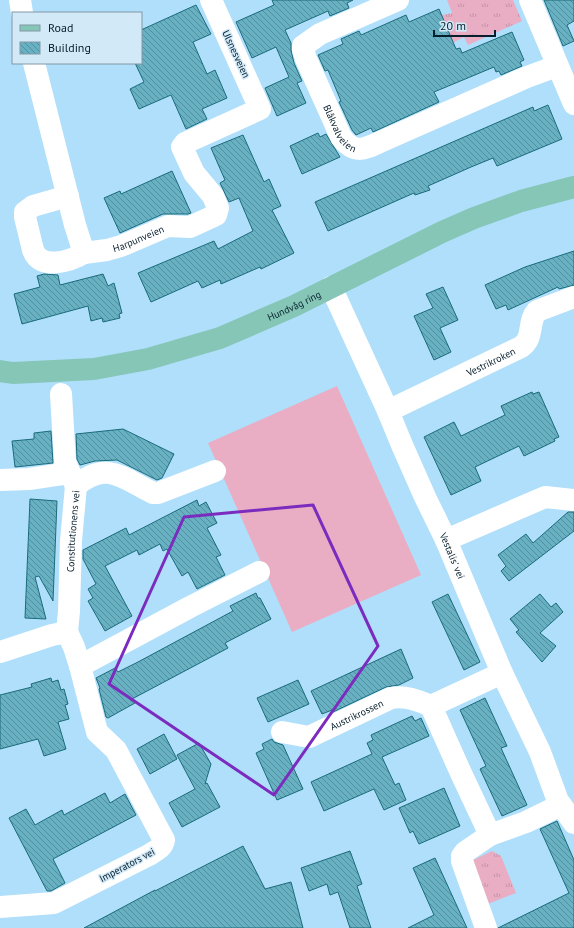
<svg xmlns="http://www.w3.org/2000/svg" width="574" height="928" viewBox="0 0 574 928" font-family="'PT Sans',sans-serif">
<defs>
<pattern id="grass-tufts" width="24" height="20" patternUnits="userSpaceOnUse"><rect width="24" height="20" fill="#e9adc4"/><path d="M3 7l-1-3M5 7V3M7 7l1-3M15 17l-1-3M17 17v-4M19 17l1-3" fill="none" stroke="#c694a9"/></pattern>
<pattern id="building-back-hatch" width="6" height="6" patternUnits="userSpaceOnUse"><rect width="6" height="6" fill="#68b1c3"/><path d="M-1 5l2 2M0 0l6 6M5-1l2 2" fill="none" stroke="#548f9f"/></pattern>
</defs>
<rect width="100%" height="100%" fill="#b0dffb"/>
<path fill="url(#grass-tufts)" d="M447,0h66l9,21 -54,24 -4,-8 -19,10 -11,-30 18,-4z
M492,851l9,5 15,37 -36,14 -11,-45z"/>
<path fill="#e9adc4" d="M337,386l84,189 -129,57 -84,-189z"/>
<path fill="url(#building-back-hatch)" stroke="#1a6b7b" d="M272,0h81l-6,3 2,5 -19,8 -2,-5 -43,19 6,13v7l3,13 8,18 -5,2 9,20 -29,13 -12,-28 24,-11 -13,-30 -24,11 -16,-36 38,-17z
M544,0h30v21l-7,4 7,16 -11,5z
M196,5l15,29 -18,8 14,32 8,-4 12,28 -25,11 5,10 -21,10 -15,-34 -32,14 -9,-20 14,-7 -9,-19h6v-33z
M439,9l17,40 4,-1 2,5 50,-21 12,28 -4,2 2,4 -21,9 -2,-4 -3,1 -2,-5 -60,25 5,10 -66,30 -2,-4 -15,7 -4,-5 -13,-28 2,-1 -13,-31 -3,1 -7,-16 25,-11 -2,-5 18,-8 2,4 45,-20 3,7z
M548,105l14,34 -65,27 -4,-8 -22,9 -43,19 2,4 -15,5 -1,-2 -86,38 -13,-29 218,-95 1,4z
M318,133l2,4 6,-3 14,23 -38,17 -12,-28z
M243,135l21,47 5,-3 12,27 -9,4 22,43 -33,16 -1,-2 -39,17 -1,-4 -18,8 -4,-7 -47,21 -13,-29 76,-32 4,8 35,-18 -14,-33 -10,4 -9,-19 5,-3 -14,-32z
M172,171l19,42 -3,1h-25l-43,19 -16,-35 16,-7 1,3z
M574,251v34l-15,4 -1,-2 -50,23 -2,-5 -10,4 -11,-24 40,-18z
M44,274l14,1 2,10 43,-11 5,12 6,-3 8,30 -3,1 1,4 -17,4 -1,-4 -11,3 -3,-15 -66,18 -8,-30 26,-7 -3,-11z
M443,287l15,33 -18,8 11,24 -17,8 -20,-44 19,-8 -7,-14z
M532,392l1,2 6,-2 20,45 -5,2 1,2 -31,15 -5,-10 -44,21 6,14 -30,14 -27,-58 30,-15 7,14 44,-21 -4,-9z
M123,429l51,25 -12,24 -5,2 -40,-20 -22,1 -15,4 -3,-6 -1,-25z
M51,431l2,32 -38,4 -3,-26 22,-2v-6z
M30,499l27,2 -4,100 -14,-25 -4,1 11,42 -21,-1z
M197,500l2,6 7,-4 11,21 -10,5 14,27 -5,2 9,18 -28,14 -9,-17 -6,4 -15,-27 -4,2 -3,-7 -21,11 -2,-5 -32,16 27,50 -27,15 -17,-30 5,-3 -5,-9 8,-5 -13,-25v-9l43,-22 3,7z
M568,512h6v19l-65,50 -8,-10 5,-5 -8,-11 28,-21 7,9z
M256,593l2,5h2l11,21 -46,24 3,5 -96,51 3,4 -27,15 -2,-1 -7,-28 1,-1 -4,-10 19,-10 3,4 20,-10 95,-51 -3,-5z
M448,594l32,68 -16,8 -32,-68z
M540,594l11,13 5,-4 7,9 -23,21 16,13 -14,16 -26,-30 3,-2 -9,-11z
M401,649l12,29 -14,7 -13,2 -53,25 -1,-2 -10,4 -11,-23z
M51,678l1,4 6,-2 3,10 3,-1 4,15 -3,1 4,14 -11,3 8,27 -22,7 -6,-17 -38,10v-54l32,-8 -1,-3z
M298,680l11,24 -41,18 -11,-24z
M485,698l22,48 -6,2 26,57 -25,11 -22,-47 6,-3 -26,-56z
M412,716l3,5 6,-3 8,18 -47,21 13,28 4,-2 7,17 -22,10 -10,-21 -50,22 -13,-29 61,-28 -5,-11 6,-3 -2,-5z
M164,734l13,25 -27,15 -13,-25z
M272,739l2,3 9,3 20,44 -26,11 -21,-47 8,-4 -2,-5z
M199,743l12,21 -6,20 2,-1 13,24 -38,20 -13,-24 26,-14 -18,-34z
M444,788l16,38 -41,18 -6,-13 -3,2 -11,-25z
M105,793l5,10 15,-9 11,21 -83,44 12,24 -14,8h-4l-38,-73 17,-9 9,16 27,-15 2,5z
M557,821l17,39v68h-76l71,-35 -29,-64z
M243,846l22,43 26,-7 12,46h-219l71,-38v1z
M350,851l12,33 -5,2 14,42h-21l-12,-36 -8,3 -3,-11 -18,7 -8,-23z
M435,858l32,70h-59l26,-13 -21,-47z"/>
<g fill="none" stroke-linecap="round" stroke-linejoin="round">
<g stroke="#fff" stroke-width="22">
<path d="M20,0l2,13"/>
<path id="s1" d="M398,0l-78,34 -17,12v4l3,9 35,78c13,17 22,13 39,5l147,-65 30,-11"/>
<path d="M530,0l44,104"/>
<path id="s2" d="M34,63l41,162 9,28 23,-3 14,-4 47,-20 22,1 26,-12 2,-7 -5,-12 -19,-23 -12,-26 3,-4 75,-34 -49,-109"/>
<path d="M68,196l-35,10 -8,6v5l8,33c7,21 38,11 51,3"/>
<path id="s3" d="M331,287l57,124 14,34 23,52 21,43 56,133 38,79 18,49 16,22"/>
<path d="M61,394l4,68 11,24"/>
<path id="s4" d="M388,411l133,-64c14,-10 6,-25 16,-36l37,-14"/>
<path d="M0,480l29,-1 40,-6"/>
<path d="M446,540l99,-43 29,3"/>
<path id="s5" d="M67,632l2,-21 2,-70 5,-55c30,-27 48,-7 77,7h5l57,-22"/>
<path d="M0,652l52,-17 15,-3 7,15 6,19 17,66 19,18 48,90c-1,8 -9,11 -15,15l-95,48 -54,4"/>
<path d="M80,666l110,-59 69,-35"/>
<path d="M431,706l29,65 30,64"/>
<path id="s6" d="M282,732l27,5 82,-39c14,-3 28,3 40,8l71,-33"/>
<path d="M486,928l-24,-67v-5l3,-4 25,-17 36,-13 35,-17"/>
</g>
<path stroke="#85c6b7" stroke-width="22" id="s7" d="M0,371l13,2 81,-4 54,-10 72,-21 74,-32 148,-74 32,-14 47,-17 53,-14"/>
</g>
<path fill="none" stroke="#7b2cbf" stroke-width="3" stroke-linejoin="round" d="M313,505l65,141 -104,149 -165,-111 75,-167z"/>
<g text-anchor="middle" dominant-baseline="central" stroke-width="3" stroke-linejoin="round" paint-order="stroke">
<g font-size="10" fill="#071f2c" stroke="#d2e9f7">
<text transform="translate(236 54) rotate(65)">Ulsnesveien</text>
<text stroke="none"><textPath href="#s1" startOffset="197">Blåkvalveien</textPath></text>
<text stroke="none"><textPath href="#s2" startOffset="253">Harpunveien</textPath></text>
<text stroke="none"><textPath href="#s7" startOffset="305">Hundvåg ring</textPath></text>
<text stroke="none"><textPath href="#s4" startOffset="114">Vestrikroken</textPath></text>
<text stroke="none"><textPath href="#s5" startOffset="101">Constitutionens vei</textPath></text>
<text stroke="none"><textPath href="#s3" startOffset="295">Vestalis' vei</textPath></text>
<text stroke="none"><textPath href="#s6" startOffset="80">Austrikrossen</textPath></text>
<text transform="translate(127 865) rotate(-28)">Imperators vei</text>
</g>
</g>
<rect x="12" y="12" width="130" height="52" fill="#d2e9f7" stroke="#8198a6"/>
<rect x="20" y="25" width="20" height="6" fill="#85c6b7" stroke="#8198a6"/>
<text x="48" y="32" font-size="12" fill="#071f2c">Road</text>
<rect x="20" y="42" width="20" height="12" fill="url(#building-back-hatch)" stroke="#8198a6"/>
<text x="48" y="52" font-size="12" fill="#071f2c">Building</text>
<path d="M434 30v6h61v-6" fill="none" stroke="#071f2c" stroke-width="2"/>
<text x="440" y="30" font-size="12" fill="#071f2c" stroke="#d2e9f7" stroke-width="3" paint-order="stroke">20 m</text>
</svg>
